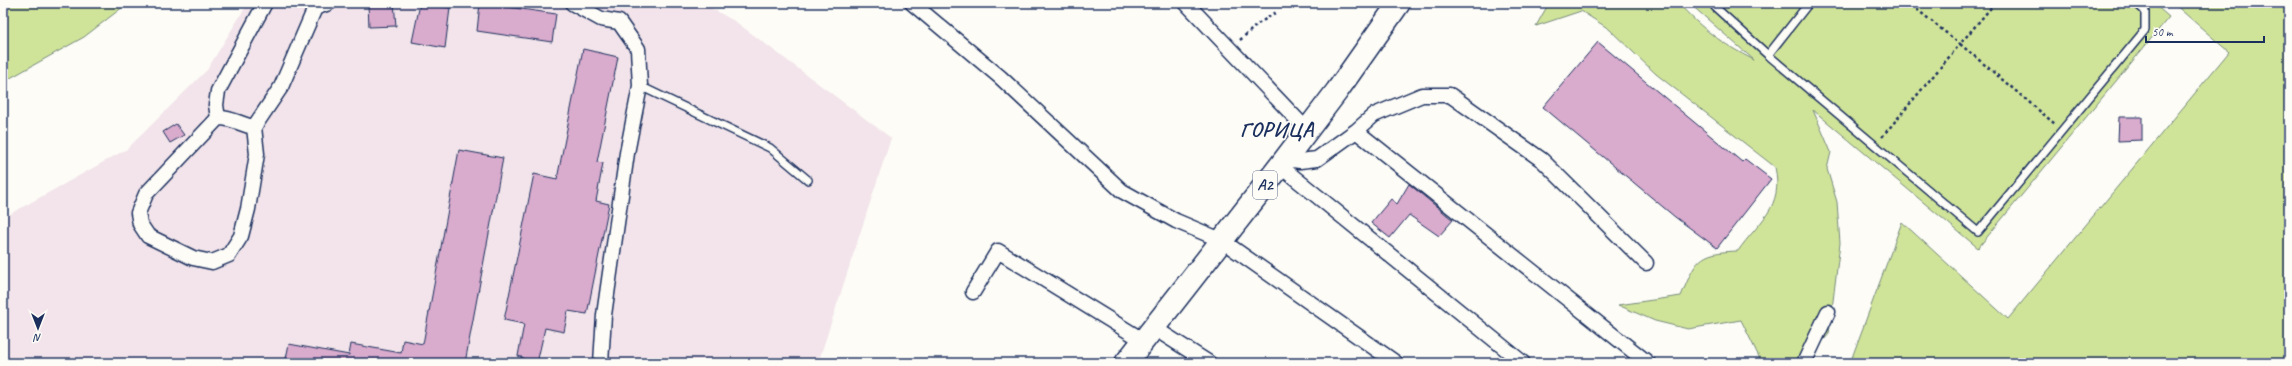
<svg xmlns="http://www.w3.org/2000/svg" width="2292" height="366" viewBox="0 0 2292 366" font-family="Caveat,sans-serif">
<rect width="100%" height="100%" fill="#fdfcf7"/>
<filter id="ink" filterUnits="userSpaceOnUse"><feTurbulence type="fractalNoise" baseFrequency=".025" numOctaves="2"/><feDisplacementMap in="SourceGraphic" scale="8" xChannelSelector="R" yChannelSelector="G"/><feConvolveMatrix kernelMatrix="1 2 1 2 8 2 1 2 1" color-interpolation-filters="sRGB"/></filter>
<g filter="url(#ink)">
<path fill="#f2e4ea" d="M248,3h454l34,19 155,116 -73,225h-815v-145l124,-69 80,-79z"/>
<path fill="#d0e499" stroke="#768a7c" d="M10,3h118l-44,34 -81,45v-76z
M1549,3h129c25,27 43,40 76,57l-65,-57h464l16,14 -191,231 -165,-138 18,42 -4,17 10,33 3,41 -11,91 -25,29h-42l-21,-43 -53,9 -33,-8 -37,-16 63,-9c15,-35 16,-44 57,-45 21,-30 46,-43 37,-84l-119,-93 -47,-45 -28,-18 -45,15z
M2173,3h116v360h-439l52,-141 106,97 221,-267z"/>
<path fill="#d9abcd" stroke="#1b2f5e" d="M394,3l2,23 -27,1 -1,-23z
M480,3l76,11 -4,28 -75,-11z
M420,4l30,4 -5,40 -33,-6z
M1598,42l144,120 3,-3 26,20 -54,69 -42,-31 -132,-110z
M583,49l35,8 -21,105 6,1 -7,38 13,3 -22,110 -19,-3 -4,21 -19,-4 -8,35h-15l2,-5 -6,-2 6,-32 -20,-4 30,-146 23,5z
M2119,117h23v23l-24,1z
M176,124l8,11 -14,8 -7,-11z
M459,150l44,8 -38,205h-180l4,-19 60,11 2,-11 50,9 2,-13 20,4z
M1409,184l44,36 -14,16 -30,-21 -19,23 -19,-15 20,-24 6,5z"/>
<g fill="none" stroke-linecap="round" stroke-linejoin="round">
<defs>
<path id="lane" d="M1715,7l53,48 210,177 167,-202v-19l-9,-8
M1768,55l41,-52
M640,86l130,62 38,32"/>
<path id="street" d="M265,3l-47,88 -2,14 2,13c13,-1 23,7 36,9l27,-40 34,-79 14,-5
M572,3l29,16 18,3 19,27 2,37 -13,67 -23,162 -3,48
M912,3l88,74 122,114 54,30 45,19 175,123
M1186,3l121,127
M218,118l-72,76 -8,19 2,11 8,12 45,22 19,4 17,-7 12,-19 7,-27 9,-55 -3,-27
M1356,131l18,-16 48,-20h28l92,65 104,103
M1285,159l15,2 17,-2 39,-28 292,232
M1280,166l243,197
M973,292l25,-41 146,90
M1154,328l55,35
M1804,363l24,-51"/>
<path id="primary" d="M1126,363l154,-197 57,-75 62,-88"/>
</defs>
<use href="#lane" stroke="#1b2f5e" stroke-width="10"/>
<use href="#street" stroke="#1b2f5e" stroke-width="17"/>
<use href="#primary" stroke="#1b2f5e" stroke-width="25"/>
<path stroke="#1b2f5e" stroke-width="2.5" stroke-dasharray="3 3" stroke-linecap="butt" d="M1995,3l-35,41 95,80
M1240,40l18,-16 20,-13
M1882,137l78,-93 -51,-41"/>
<use href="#lane" stroke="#fdfcf7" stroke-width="7"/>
<use href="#street" stroke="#fdfcf7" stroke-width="14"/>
<use href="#primary" stroke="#fdfcf7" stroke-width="22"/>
</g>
</g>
<g text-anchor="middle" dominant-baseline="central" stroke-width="3.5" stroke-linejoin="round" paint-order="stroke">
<rect fill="#fdfcf7" stroke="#5f6c8c" stroke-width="1" x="1253" y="171" width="24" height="28" rx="3"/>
<g font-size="16" font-weight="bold" fill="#1b2f5e">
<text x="1265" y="185">A2</text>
</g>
<g font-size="21" font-weight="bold" letter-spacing="1" fill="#1b2f5e" stroke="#fdfcf7">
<text x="1277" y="129">ГОРИЦА</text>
</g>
</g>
<rect width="2292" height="366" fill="none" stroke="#fdfcf7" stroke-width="16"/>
<rect x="8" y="8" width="2276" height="350" fill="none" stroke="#1b2f5e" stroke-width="1.5" filter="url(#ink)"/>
<g transform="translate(38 328) rotate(180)" stroke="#fdfcf7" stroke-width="3" paint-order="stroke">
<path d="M0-3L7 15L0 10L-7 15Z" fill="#1b2f5e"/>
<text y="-6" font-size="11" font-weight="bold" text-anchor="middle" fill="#1b2f5e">N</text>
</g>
<path d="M2146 36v6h118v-6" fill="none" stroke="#1b2f5e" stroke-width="2"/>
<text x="2152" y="36" font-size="12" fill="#1b2f5e" stroke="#fdfcf7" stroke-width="3" paint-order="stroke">50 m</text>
</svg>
